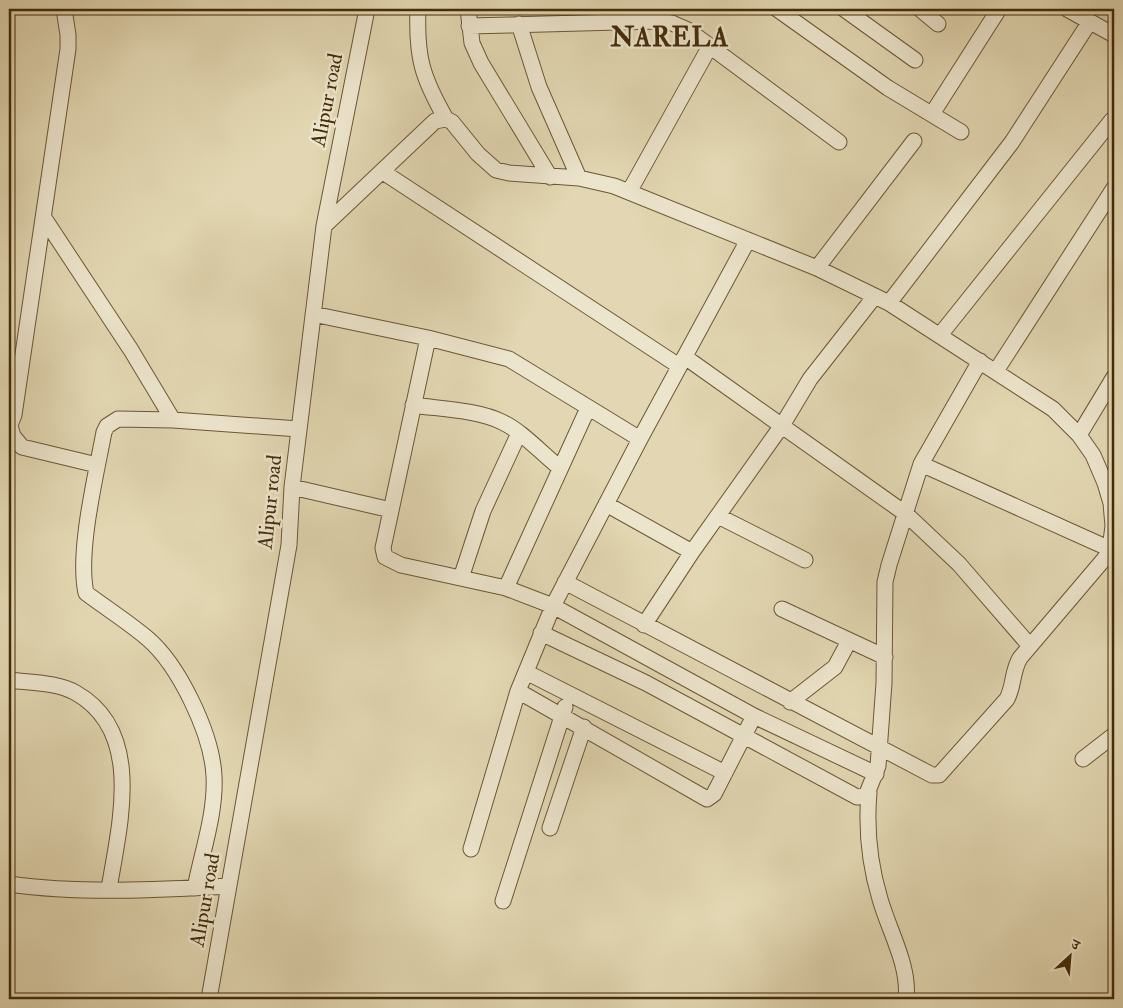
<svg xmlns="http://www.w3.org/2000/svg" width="1123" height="1008" viewBox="0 0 1123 1008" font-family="'IM FELL Double Pica','Noto Serif Devanagari',serif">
<rect width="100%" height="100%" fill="#e2d7b2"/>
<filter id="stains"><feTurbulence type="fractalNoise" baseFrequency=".004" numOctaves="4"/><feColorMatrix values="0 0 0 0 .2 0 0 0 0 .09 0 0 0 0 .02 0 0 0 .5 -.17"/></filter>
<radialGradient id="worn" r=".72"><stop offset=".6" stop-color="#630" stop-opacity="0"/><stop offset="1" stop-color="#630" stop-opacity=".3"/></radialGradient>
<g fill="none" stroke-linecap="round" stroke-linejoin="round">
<defs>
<path id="minor" d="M418,9c-2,48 4,68 28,110
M468,9l4,34 9,20 69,114
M777,9l111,79 73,44
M844,9l71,51
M920,9l18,15
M1067,9l47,26
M519,24l20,63 40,91
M469,26l186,-5 17,2 16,7 151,112
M932,114l67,-105
M383,172l296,194
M629,192l81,-146
M44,218l87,132 42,70
M324,226l111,-105 11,-2 6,3 26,32 18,16 13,3 70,5 35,8 203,82 72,35 164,106 26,26 14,20 12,28 6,20 2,23 -3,23 -5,9 -85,100c-8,13 -6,28 -13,41l-68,76h-7l-367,-193
M817,268l97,-127
M889,303l123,-161 77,-119
M313,314l115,24 81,21 131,80
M940,335l172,-215
M428,338l-45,210 2,9 16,8 105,23 47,18 201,110 122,58
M685,357l221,157 53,50 71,82
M996,371l118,-183
M413,405c27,4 65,5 89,17 21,10 39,31 58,46
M10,426l3,10 9,11 75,18
M9,427l5,-12 54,-366v-14l-4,-26
M1079,435l35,-58
M921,464l189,85
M292,487l99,23
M606,504l86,48
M718,516l87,44
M461,578l22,-67 36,-78
M506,588l82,-180
M782,609l103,48
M644,625l48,-73 91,-128 27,-45 65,-83
M541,633l105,50 211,114 9,-1 12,-30 6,-83 1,-101 4,-17 32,-101 59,-103
M526,672l199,101
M9,680c21,3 48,2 67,13 69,39 43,133 33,196
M518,691l189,108 7,-5 40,-78
M790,702l45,-35 14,-26
M1083,759l31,-24
M869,792c-3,35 1,74 11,107 9,32 30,67 26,100
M550,828l34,-101
M471,849l47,-158 35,-85 87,-167 108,-199
M9,884c70,10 149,6 220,2
M195,888c7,-36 21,-75 19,-112 -2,-42 -35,-111 -67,-138 -19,-16 -41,-30 -61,-45 -9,-41 10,-118 18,-161l3,-6 11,-7 55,1 126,9
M503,901l62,-194
M209,999l80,-454 3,-58 32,-261 43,-217"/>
</defs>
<use href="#minor" stroke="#6c5733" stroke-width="17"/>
<use href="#minor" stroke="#ece5cd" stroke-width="15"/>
</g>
<g text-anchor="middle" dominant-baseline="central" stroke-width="5" stroke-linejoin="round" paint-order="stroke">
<g font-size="21" fill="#442c09" stroke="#ece5cd">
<text transform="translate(327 100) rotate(-79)">Alipur road</text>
<text transform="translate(270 502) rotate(-84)">Alipur road</text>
<text transform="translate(205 900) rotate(-80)">Alipur road</text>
</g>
<g font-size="26" font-weight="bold" letter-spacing="1" fill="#442c09" stroke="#ece5cd">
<text x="670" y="38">NARELA</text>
</g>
</g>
<rect width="1123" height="1008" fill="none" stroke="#e2d7b2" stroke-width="30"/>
<rect x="10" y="10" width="1103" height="988" fill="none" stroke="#442c09" stroke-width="2.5"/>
<rect x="15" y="15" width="1093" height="978" fill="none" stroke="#442c09"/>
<g transform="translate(1070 956) rotate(26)" stroke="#ece5cd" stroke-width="4" paint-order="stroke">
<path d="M0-4L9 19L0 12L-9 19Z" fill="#442c09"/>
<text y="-8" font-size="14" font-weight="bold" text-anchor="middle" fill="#442c09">उ</text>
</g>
<rect width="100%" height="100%" filter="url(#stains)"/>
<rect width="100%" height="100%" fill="url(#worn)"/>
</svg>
